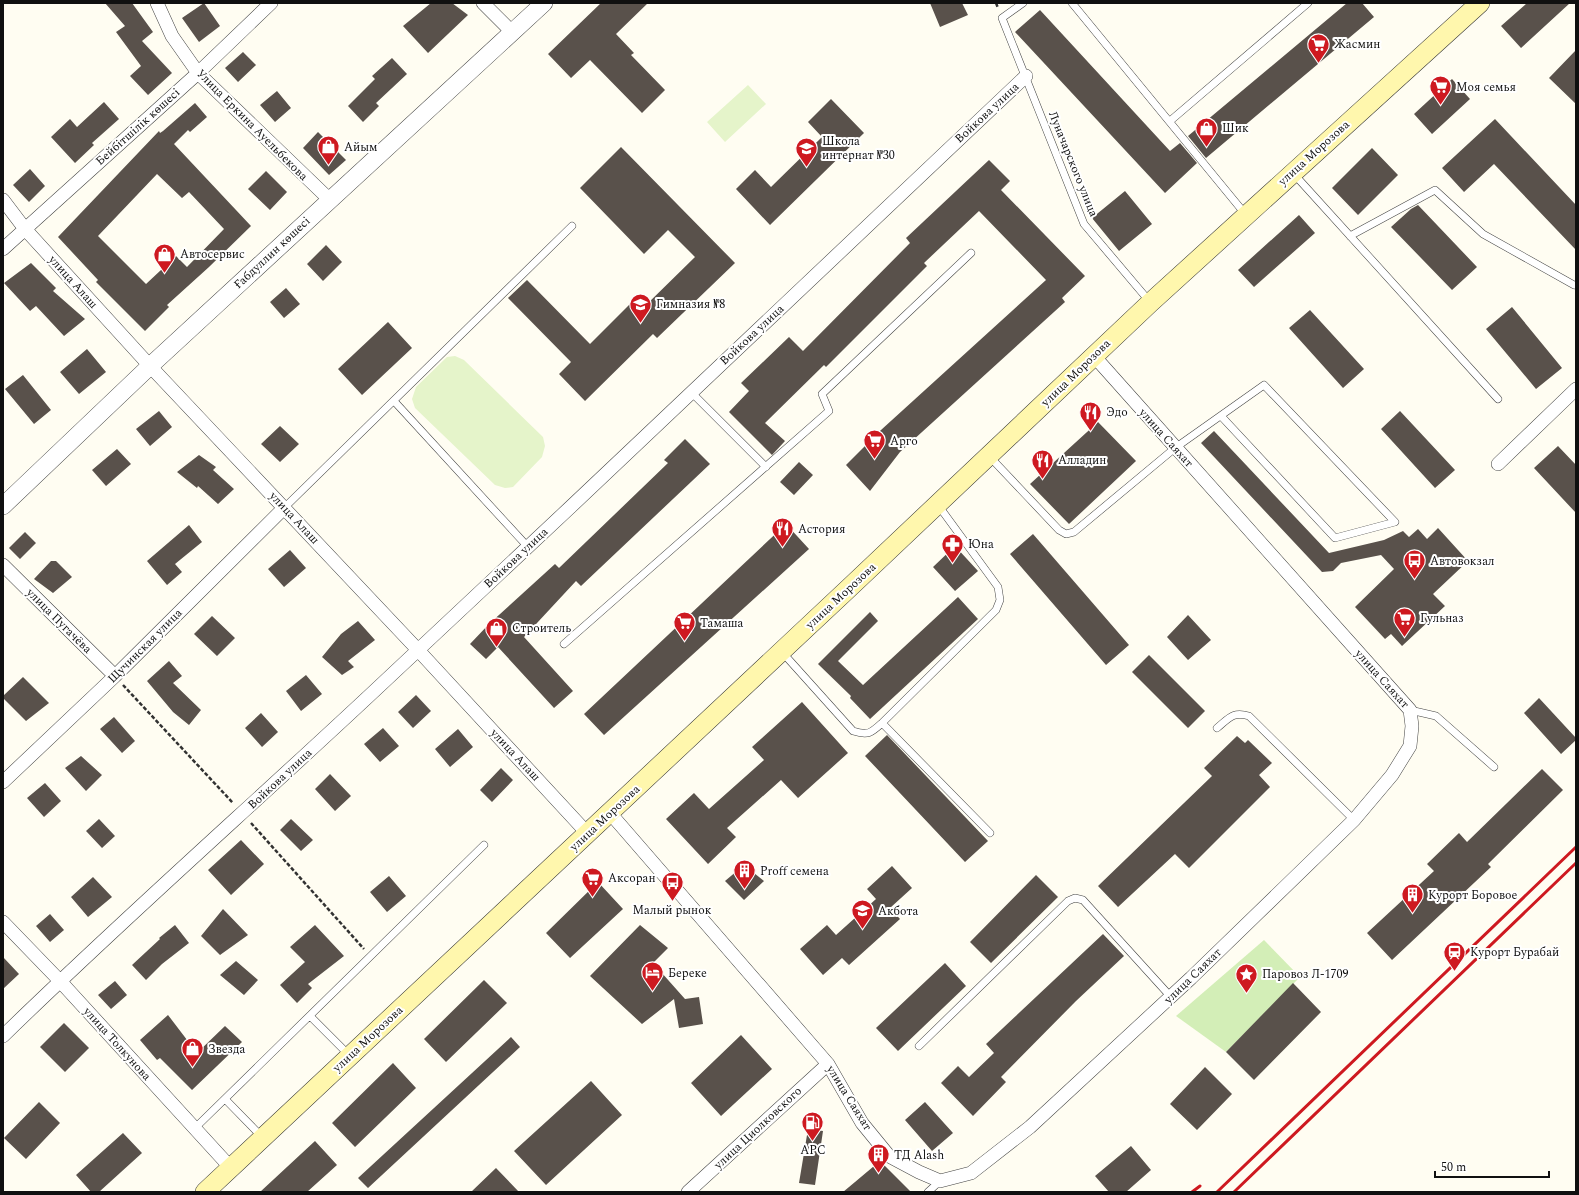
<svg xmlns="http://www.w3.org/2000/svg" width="1579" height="1195" viewBox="0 0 1579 1195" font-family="Spectral,serif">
<rect width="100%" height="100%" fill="#fffdf2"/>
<path fill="#d3eeb7" d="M1264,940l36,37 -74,75 -50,-36z"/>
<path fill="#e5f4ca" d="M748,85l18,19 -41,38 -18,-20z
M455,356l9,4 79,77 2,9 -3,11 -29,30 -8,1 -10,-3 -80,-77 -3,-9 4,-12 31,-30z"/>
<path fill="#59514b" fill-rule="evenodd" d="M105,3h27l21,29 -11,9 30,32 -24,22 -18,-19 11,-10 -25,-34 9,-6z
M204,3l16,23 -21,16 -17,-24z
M431,3h21l16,12 -40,38 -25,-27z
M601,3h47l-32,31 18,19 -3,2 34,35 -23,23 -52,-53 -19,18 -23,-24z
M930,3h32l6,12 -28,12z
M1347,3h15l12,14 -168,141 -18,-22z
M1527,3h43l-49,45 -20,-22z
M1040,10l130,141 10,-8 17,20 -32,30 -150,-161z
M1576,50v54l-27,-26z
M243,52l13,13 -18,17 -13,-14z
M392,58l15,16 -31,29 3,3 -16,16 -15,-16 27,-27 -3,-3z
M1452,79l18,20 -38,35 -18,-20z
M277,91l14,17 -16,14 -15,-17z
M831,99l33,34 -94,92 -34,-36 19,-19 16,17 51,-50 -14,-15z
M104,102l15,17 -27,24 2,2 -19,18 -24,-26 19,-18 7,8z
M195,103l12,14 -17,15 -2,-2 -14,14 77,82 -42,41 -42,38 2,2 -24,24 -49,-49 2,-2 -40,-43 101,-106 1,2 3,-2zM157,174l25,24 7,-6 35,37 -37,38 -11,-11 -30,28 -48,-48z
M1495,119l81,86v45l-82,-86 -30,28 -22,-24z
M318,132l28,28 -17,15 -26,-27z
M621,147l114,116 -78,75 -4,-4 -68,67 -26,-27 12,-12 -63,-64 19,-18 63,64 44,-44 8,9 53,-52 -27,-27 -24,24 -64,-66z
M1372,148l26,27 -40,40 -26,-27z
M989,160l21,21 -9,9 84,86 -23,22 3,4 -165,150 -30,39 -24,-26 35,-35 165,-150 -67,-69 -55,52 3,3 -101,101 -2,-2 -59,58 20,18 -13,14 -43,-43 20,-21 -8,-8 48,-46 14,14 107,-108 -4,-5z
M30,169l15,17 -16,16 -16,-17z
M266,171l21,21 -17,18 -22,-21z
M1125,191l27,33 -33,27 -27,-33z
M1418,205l59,62 -25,23 -61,-63 20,-18z
M1299,215l16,18 -61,54 -16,-17z
M326,245l16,17 -19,19 -16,-17z
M31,263l25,25 -3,3 32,28 -21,17 -28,-30 -6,5 -26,-28z
M286,288l14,16 -16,14 -14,-16z
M1512,307l50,61 -26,21 -50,-60z
M1310,310l54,59 -21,19 -54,-60z
M388,322l24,26 -50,47 -24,-26z
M87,349l19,23 -27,22 -19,-22z
M23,375l28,35 -17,14 -29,-35z
M159,411l13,16 -22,19 -14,-17z
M1400,411l55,59 -20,18 -54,-59z
M1098,422l38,39 -67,63 -39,-40z
M280,426l19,18 -19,18 -19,-18z
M1214,431l115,122 55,-13 19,-9 6,6 9,-8 9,10 11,-11 30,33 -35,33 12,12 -43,40 -11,-12 -6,5 -30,-32 39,-38 -13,-14 -40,8 -8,8 -11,1 -121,-129z
M685,439l25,25 -129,122 -5,-5 -52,56 49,54 -19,17 -56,-61 -12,12 -16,-15 19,-20 66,-60 4,4 109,-105 -4,-3z
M1558,446l18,19v48l-42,-45z
M117,449l14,15 -25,22 -14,-16z
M199,455l17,12 -3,3 21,19 -16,15 -20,-18 -1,2 -20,-16z
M799,462l14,13 -19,20 -14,-13z
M786,524l23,25 -205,186 -20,-21z
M189,525l13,17 -27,22 7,8 -15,13 -20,-24z
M25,532l11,11 -16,16 -11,-11z
M1033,534l96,111 -23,20 -96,-111z
M955,546l23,25 -23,20 -22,-24z
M290,550l16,18 -22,19 -16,-18z
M51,561h5l16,16 -19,16 -19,-14z
M958,597l20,22 -108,100 -20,-21 1,-2 -33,-32 52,-52 8,9 -40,40 25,24z
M1188,615l23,25 -23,20 -21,-23z
M212,616l23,22 -18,18 -23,-22z
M358,621l17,19 -27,21 6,6 -12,8 -20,-18 19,-23z
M1149,655l56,56 -17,17 -56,-56z
M169,661l13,15 -9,7 28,27 -12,15 -16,-13 -26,-31z
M306,675l16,19 -21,17 -15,-20z
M23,677l26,26 -23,18 -23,-23v-2z
M416,695l15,16 -18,17 -15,-16z
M1539,698l37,40v2l-15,14 -37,-41z
M802,702l46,51 -50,45 -17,-18 -54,48 9,9 -28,27 -42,-45 28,-26 15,16 55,-49 -12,-13z
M261,713l17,19 -16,15 -17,-19z
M114,717l21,24 -13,12 -22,-24z
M383,728l16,18 -19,16 -16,-18z
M458,729l15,18 -23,20 -15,-18z
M887,735l101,106 -23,21 -100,-106z
M1237,736l8,7 3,-3 24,23 -13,12 11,12 -81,81 -14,-14 -57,53 -20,-21 114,-110 -8,-8z
M81,756l21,19 -16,16 -21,-23z
M501,768l12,12 -21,22 -12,-12z
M1542,769l21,21 -75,74 3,3 -99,93 -25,-27 67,-62 -7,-7 32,-31 8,9z
M330,774l21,22 -16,15 -20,-22z
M45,783l16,18 -17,16 -17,-19z
M99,819l16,17 -13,12 -16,-17z
M291,819l22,21 -12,11 -21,-21z
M241,840l23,24 -33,31 -23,-25z
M744,865l20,16 -20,19 -19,-19z
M892,866l20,22 -22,20 10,11 -51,46 -7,-7 -19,17 -23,-26 27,-24 9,10 40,-36 -9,-10z
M1036,875l22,22 -67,66 -21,-21z
M389,876l17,20 -19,16 -17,-20z
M93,877l19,20 -24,20 -17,-20z
M598,882l25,27 -53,49 -24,-25z
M223,909l25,26 -28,20 -19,-19z
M50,914l14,16 -14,12 -14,-16z
M175,925l14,18 -27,21 -16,16 -14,-15 28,-26 -1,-1z
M315,925l29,31 -36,28 4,4 -15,15 -17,-18 25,-23 -15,-15z
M640,925l28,23 -15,15 32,36 14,-2 4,27 -24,4 -5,-29 -32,25 -52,-48z
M1103,934l21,22 -48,45 -75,76 5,5 -33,34 -32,-33 17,-17 11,11 25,-24 -8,-9z
M3,957l16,17 -16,15z
M236,961l22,19 -14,15 -24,-20z
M945,963l21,23 -68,65 -22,-23z
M484,980l23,23 -61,59 -22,-23z
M115,981l12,14 -16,14 -13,-14z
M1293,983l28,29 -67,68 -28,-28z
M168,1015l29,38 28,-27 17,16 -50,48 -32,-32 -3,2 -17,-20z
M64,1023l25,25 -24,24 -25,-25z
M741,1035l31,34 -51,47 -30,-33z
M511,1037l9,10 -152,141 -10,-10z
M393,1063l23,25 -61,59 -23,-24z
M1205,1067l27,27 -35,36 -27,-26z
M591,1081l31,34 -76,70 -32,-34z
M39,1102l21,21 -34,36 -22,-21z
M925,1102l28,31 -21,18 -27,-31z
M808,1129l15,2 -8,54 -16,-2z
M123,1133l19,20 -43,39h-8l-15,-17z
M315,1141l22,24 -30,27h-47z
M1131,1146l20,24 -25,22h-17l-14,-16z
M880,1161l31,31h-68l12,-10z
M496,1168l23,24h-48z"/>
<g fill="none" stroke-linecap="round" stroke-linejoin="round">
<defs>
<path id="service" d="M1023,3l-21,15 82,206 66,78
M1072,3l174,212
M1170,121l138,-118
M1293,173l205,226
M1350,236l85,-46 48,44 91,51
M691,392l75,75
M394,401l134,146
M989,456l70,74 7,4 8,-2 101,-84 89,-63 131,137 -60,16 -114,-122
M284,508l288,-282
M564,644l265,-233 -7,-17 149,-141
M782,652l71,79c15,5 18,2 29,-8l114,-113 4,-10 -2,-13 -60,-82
M1410,710l26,6 58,51
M882,723l108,110
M1217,728c12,-10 16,-17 32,-12l105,104
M310,1016l39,39
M919,1046l149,-145 7,-3 8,2 88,97
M225,1099l37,38
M194,1129l290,-284
M928,1192l12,-11"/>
<path id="minor" d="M157,3l15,33 26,37 132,127
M483,3l29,29
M3,200l22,29 125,137 268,284 170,184
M3,249l195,-176 73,-70
M1498,464l78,-75
M3,565l112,111
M3,782l112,-106 169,-168
M610,813l218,251 34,59 27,33 30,16 21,9 31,-8 59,-46 161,-149 163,-158 38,-45 18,-29 2,-20 -2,-16 -316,-354
M3,922l57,59 171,187
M3,1036c119,-116 245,-227 367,-341 220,-205 438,-413 656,-619
M688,1192l140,-128"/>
<path id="tertiary" d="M3,506l147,-140 394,-363"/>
<path id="secondary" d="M205,1192l644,-604 301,-285 330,-300"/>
</defs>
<use href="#service" stroke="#434343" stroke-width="8"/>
<use href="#minor" stroke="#434343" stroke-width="14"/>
<use href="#tertiary" stroke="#434343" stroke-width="18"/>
<use href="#secondary" stroke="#323232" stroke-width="20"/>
<path stroke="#323232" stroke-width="2.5" stroke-dasharray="4 2" stroke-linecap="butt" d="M996,3l2,5
M123,685l110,118
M251,823l113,126"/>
<use href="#service" stroke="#fff" stroke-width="7"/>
<use href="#minor" stroke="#fff" stroke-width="13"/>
<use href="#tertiary" stroke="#fff" stroke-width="17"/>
<use href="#secondary" stroke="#fff7ad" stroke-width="19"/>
<path stroke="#ce1920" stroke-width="3" d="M1192,1192l8,-6
M1217,1192l359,-345
M1234,1192l342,-329"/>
</g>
<defs>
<symbol id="supermarket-pin" viewBox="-11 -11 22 30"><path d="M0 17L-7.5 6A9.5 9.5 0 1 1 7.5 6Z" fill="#ce1920" stroke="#fff"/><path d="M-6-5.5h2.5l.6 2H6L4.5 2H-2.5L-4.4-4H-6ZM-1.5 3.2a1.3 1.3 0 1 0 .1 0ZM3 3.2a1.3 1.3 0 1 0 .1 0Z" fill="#fff"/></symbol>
<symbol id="shop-pin" viewBox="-11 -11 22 30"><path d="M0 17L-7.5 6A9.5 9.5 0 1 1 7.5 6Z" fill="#ce1920" stroke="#fff"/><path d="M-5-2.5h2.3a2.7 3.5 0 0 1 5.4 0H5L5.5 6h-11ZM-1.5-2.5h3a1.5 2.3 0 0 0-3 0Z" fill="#fff"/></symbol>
<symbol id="school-pin" viewBox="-11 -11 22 30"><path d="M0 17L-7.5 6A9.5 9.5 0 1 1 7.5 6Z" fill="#ce1920" stroke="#fff"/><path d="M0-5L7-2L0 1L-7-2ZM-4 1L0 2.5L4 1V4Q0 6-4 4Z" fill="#fff"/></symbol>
<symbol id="restaurant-pin" viewBox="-11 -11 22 30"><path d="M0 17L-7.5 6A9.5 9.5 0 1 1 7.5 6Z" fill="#ce1920" stroke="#fff"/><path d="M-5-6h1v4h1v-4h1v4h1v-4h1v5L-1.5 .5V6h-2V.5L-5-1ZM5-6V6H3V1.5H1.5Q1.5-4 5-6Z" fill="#fff"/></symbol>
<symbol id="pharmacy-pin" viewBox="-11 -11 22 30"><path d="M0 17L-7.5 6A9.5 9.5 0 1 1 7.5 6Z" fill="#ce1920" stroke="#fff"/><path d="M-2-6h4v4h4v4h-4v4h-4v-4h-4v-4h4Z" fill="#fff"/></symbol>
<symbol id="bus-pin" viewBox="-11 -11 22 30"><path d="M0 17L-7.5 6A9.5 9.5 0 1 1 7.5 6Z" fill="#ce1920" stroke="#fff"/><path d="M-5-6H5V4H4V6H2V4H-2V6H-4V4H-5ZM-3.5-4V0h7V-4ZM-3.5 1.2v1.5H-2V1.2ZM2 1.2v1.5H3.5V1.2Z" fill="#fff"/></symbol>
<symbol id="building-pin" viewBox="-11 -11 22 30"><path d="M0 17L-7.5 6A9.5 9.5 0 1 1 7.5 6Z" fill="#ce1920" stroke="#fff"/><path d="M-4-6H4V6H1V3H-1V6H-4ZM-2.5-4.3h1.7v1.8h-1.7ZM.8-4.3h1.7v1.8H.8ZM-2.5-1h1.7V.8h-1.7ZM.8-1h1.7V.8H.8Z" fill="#fff"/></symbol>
<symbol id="station-pin" viewBox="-11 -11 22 30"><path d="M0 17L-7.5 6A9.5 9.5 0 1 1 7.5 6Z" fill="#ce1920" stroke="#fff"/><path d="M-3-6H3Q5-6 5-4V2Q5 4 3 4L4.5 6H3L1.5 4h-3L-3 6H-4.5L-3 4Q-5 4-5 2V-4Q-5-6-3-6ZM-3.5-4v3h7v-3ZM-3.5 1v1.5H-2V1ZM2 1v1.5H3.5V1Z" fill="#fff"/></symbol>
<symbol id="hotel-pin" viewBox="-11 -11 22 30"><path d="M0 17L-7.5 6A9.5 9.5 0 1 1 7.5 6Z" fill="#ce1920" stroke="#fff"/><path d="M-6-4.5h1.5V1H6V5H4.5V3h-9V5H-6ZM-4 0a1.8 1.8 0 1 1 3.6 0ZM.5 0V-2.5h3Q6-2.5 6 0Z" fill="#fff"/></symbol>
<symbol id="sight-pin" viewBox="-11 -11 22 30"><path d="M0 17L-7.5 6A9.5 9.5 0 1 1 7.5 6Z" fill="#ce1920" stroke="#fff"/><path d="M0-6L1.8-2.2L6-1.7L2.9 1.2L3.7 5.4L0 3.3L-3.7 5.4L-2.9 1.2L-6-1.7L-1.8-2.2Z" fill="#fff"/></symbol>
<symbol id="fuel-pin" viewBox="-11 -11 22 30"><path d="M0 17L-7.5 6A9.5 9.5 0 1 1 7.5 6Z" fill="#ce1920" stroke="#fff"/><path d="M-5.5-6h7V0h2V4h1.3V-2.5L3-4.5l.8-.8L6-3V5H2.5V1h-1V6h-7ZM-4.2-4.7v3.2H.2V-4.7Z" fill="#fff"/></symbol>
</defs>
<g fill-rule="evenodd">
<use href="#supermarket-pin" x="1306" y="32" width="25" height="34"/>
<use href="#supermarket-pin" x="1428" y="74" width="25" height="34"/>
<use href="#shop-pin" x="1194" y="116" width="25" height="34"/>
<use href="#shop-pin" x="316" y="134" width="25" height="34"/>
<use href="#school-pin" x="794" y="136" width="25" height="34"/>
<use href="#shop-pin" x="152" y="242" width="25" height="34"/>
<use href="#school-pin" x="628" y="292" width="25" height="34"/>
<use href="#restaurant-pin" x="1078" y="400" width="25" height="34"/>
<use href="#supermarket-pin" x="862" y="428" width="25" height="34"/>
<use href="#restaurant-pin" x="1030" y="448" width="25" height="34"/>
<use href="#restaurant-pin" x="770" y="516" width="25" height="34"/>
<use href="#pharmacy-pin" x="940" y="532" width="25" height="34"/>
<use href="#bus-pin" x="1402" y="548" width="25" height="34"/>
<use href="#supermarket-pin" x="1392" y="606" width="25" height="34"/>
<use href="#supermarket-pin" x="672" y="610" width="25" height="34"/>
<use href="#shop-pin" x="484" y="616" width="25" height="34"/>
<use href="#building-pin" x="732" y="858" width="25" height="34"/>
<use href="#supermarket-pin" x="580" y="866" width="25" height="34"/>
<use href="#bus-pin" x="660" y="870" width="25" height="34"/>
<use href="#building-pin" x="1400" y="882" width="25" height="34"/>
<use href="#school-pin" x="850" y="898" width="25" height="34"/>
<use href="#station-pin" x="1442" y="940" width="25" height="34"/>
<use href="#hotel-pin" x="640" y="960" width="25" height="34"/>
<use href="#sight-pin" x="1234" y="962" width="25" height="34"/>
<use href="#shop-pin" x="180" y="1036" width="25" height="34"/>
<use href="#fuel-pin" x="800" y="1110" width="25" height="34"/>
<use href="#building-pin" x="866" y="1142" width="25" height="34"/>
</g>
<g text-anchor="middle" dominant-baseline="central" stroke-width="4" stroke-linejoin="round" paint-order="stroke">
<g font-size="12" fill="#101010" stroke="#fff" text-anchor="start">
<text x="1334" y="44">Жасмин</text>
<text x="1456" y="87">Моя семья</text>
<text x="1222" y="128">Шик</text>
<text x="822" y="141">Школа<tspan x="822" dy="14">интернат №30</tspan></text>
<text x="344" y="147">Айым</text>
<text x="180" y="254">Автосервис</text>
<text x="656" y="304">Гимназия №8</text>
<text x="1106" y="412">Эдо</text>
<text x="890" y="441">Арго</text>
<text x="1058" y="460">Алладин</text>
<text x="798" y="529">Астория</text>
<text x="968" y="544">Юна</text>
<text x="1430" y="561">Автовокзал</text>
<text x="1420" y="618">Гульназ</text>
<text x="700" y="623">Тамаша</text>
<text x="512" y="628">Строитель</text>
<text x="760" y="871">Proff семена</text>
<text x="608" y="878">Аксоран</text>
<text x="1428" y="895">Курорт Боровое</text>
<text x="672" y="910" text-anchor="middle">Малый рынок</text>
<text x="878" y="911">Акбота</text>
<text x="1470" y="952">Курорт Бурабай</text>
<text x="668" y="973">Береке</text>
<text x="1262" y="974">Паровоз Л-1709</text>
<text x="208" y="1049">Звезда</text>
<text x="813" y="1150" text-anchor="middle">АРС</text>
<text x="894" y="1155">ТД Alash</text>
</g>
<g font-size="12" fill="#101010" stroke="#fff">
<text transform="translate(987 113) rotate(-43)">Войкова улица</text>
<text transform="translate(252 125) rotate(45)">Улица Еркина Ауельбекова</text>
<text transform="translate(138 127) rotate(-42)">Бейбітшілік көшесі</text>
<text transform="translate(1314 153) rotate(-42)">улица Морозова</text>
<text transform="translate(1073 164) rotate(68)">Луначарского улица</text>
<text transform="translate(272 253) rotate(-43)">Ғабдуллин көшесі</text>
<text transform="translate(73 282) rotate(48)">улица Алаш</text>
<text transform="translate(752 335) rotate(-43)">Войкова улица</text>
<text transform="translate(1076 373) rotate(-44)">улица Морозова</text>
<text transform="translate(1166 438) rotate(48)">улица Саяхат</text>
<text transform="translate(294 518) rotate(47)">улица Алаш</text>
<text transform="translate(516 558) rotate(-43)">Войкова улица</text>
<text transform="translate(841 596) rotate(-43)">улица Морозова</text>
<text transform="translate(59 621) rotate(45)">улица Пугачёва</text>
<text transform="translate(145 646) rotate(-45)">Щучинская улица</text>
<text transform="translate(1382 679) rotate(48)">улица Саяхат</text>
<text transform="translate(515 755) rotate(47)">улица Алаш</text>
<text transform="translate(280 779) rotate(-43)">Войкова улица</text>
<text transform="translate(605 818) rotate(-43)">улица Морозова</text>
<text transform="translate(1193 976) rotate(-44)">улица Саяхат</text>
<text transform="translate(368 1039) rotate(-43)">улица Морозова</text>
<text transform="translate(117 1044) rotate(48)">улица Толкунова</text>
<text transform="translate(849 1098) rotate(58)">улица Саяхат</text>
<text transform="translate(758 1128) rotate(-43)">улица Циолковского</text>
</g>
</g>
<rect width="1579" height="1195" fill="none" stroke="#101010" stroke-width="8"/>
<path d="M1435 1171v6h114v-6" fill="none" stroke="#101010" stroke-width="2"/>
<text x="1441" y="1171" font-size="12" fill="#101010" stroke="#ffffff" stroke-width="3" paint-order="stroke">50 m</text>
</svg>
